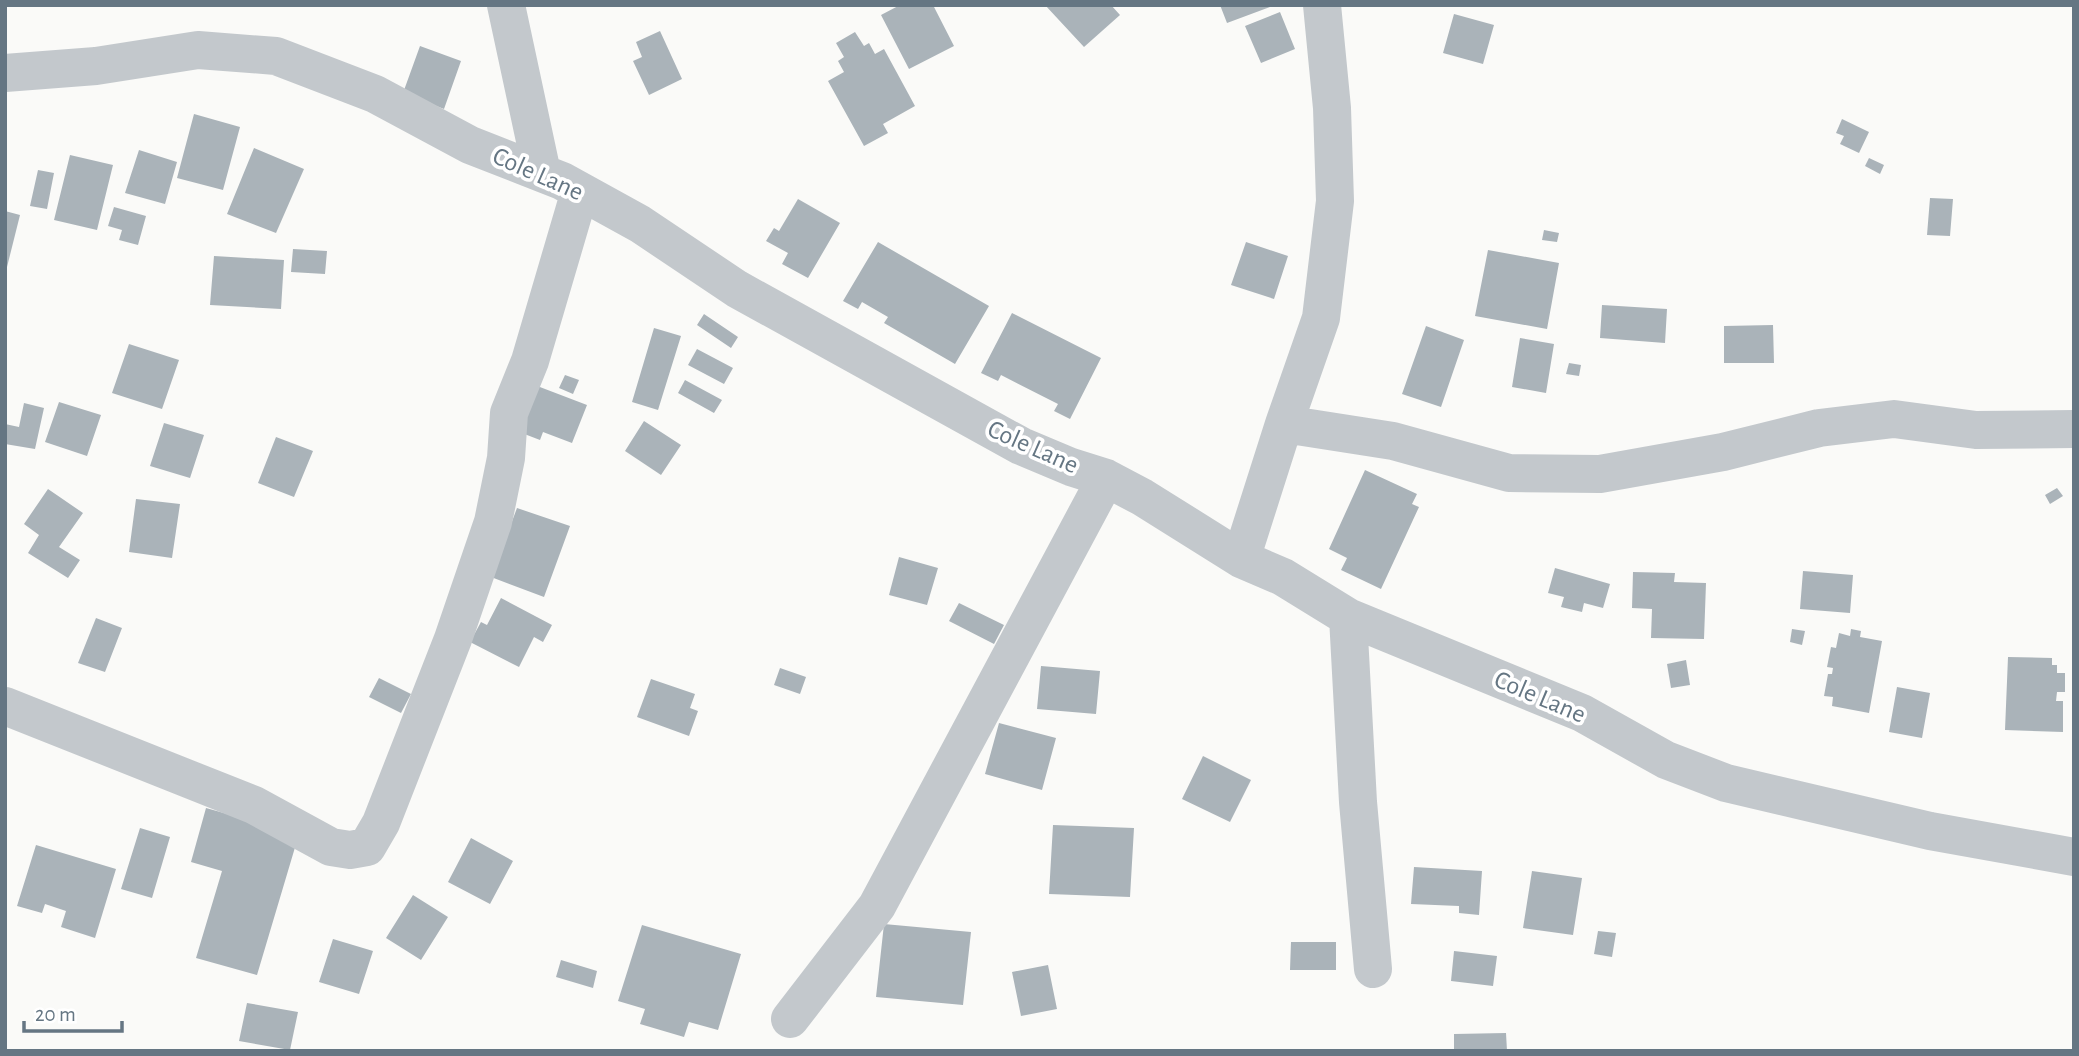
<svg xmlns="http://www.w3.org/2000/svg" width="2079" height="1056" viewBox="0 0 2079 1056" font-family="'Alegreya Sans',sans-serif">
<rect width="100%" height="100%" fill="#fafaf8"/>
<path fill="#aab3b9" d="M900,5h33l21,41 -45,23 -28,-54z
M1045,5h66l9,10 -36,32z
M1220,5h53v1l-46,17z
M1280,12l15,37 -34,14 -16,-37z
M1454,14l40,11 -11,39 -40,-11z
M660,31l22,48 -33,16 -16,-34 9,-4 -6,-15z
M855,32l9,14 5,-3 6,11 9,-5 31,57 -32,18 5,9 -24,13 -36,-65 16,-9 -6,-11 6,-4 -8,-14z
M420,46l41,15 -17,48 -41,-16z
M194,114l46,13 -17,63 -46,-12z
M1842,119l27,13 -10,21 -19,-9 4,-8 -8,-3z
M254,148l50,21 -28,64 -49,-19z
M139,150l38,12 -12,42 -40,-11z
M70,155l43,10 -16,65 -43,-10z
M1869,158l15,7 -4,9 -15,-8z
M38,170l16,3 -7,36 -17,-3z
M1930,198l23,1 -3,37 -23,-1z
M798,199l42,24 -32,55 -26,-14 6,-11 -22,-12 8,-13 5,3z
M114,207l32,9 -8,29 -19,-5 3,-10 -14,-4z
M5,211l15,4 -14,56h-1z
M1544,230l15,3 -2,9 -15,-2z
M878,242l111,64 -34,58 -71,-41 4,-6 -26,-15 -4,7 -15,-8z
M1246,242l42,14 -14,43 -43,-14z
M293,249l34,2 -2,23 -34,-2z
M1488,250l71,13 -12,66 -72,-13z
M214,256l70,4 -3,49 -71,-4z
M1602,305l65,4 -2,34 -65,-5z
M1012,313l89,45 -31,61 -16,-8 4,-7 -57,-29 -3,6 -17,-8z
M704,314l34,23 -7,11 -34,-23z
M1773,325l1,38h-50v-37z
M1426,326l38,14 -23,67 -39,-13z
M654,328l27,8 -23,74 -26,-8z
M1520,338l34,6 -8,49 -34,-6z
M129,344l50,16 -17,49 -50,-16z
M697,349l36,19 -9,16 -36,-19z
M1569,363l12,2 -2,11 -13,-2z
M565,375l14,5 -6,14 -14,-6z
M685,380l37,20 -8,13 -36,-20z
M532,384l55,21 -15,38 -29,-11 -3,8 -26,-10z
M59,402l42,13 -14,41 -42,-14z
M24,403l20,5 -9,41 -30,-5v-20l14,3z
M644,421l37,24 -20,30 -36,-24z
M164,423l40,12 -14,43 -40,-12z
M276,437l37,14 -19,46 -36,-14z
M1365,470l52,24 -5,10 7,3 -38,82 -40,-19 6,-12 -18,-9z
M2057,488l6,8 -13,8 -5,-9z
M48,489l35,24 -24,34 21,13 -12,18 -40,-25 11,-18 -15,-11z
M136,499l44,5 -8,54 -43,-6z
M517,508l53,18 -26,71 -53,-20z
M899,557l39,11 -11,37 -38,-10z
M1555,568l55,16 -7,24 -19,-5 -2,9 -21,-5 3,-10 -16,-4z
M1803,571l50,4 -3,38 -50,-4z
M1633,572l42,1 -1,9 32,1 -2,56 -53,-1 1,-29 -20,-1z
M501,598l51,27 -9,17 -9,-5 -15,30 -49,-25 11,-20 6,3z
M959,603l45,22 -10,19 -45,-23z
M96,618l26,10 -17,44 -27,-9z
M1792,629l13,2 -3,14 -12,-3z
M1851,629l10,2 -1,6 22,4 -13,72 -37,-7 1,-9 -9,-1 4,-22h4l1,-6 -6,-1 4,-20 5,1 3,-15 11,3z
M2008,657l44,1v7h5v8h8v19h-8l-1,9h7v31l-58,-2z
M1686,660l4,25 -19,3 -4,-24z
M1041,666l59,5 -4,43 -59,-5z
M780,668l26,9 -6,17 -26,-9z
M379,678l32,16 -10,19 -32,-16z
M651,679l44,15 -5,14 8,3 -9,25 -52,-19z
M1897,687l33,6 -8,45 -33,-6z
M999,723l57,15 -14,52 -57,-16z
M1203,756l48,24 -21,42 -48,-23z
M206,808l93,26 -42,141 -61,-17 26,-87 -31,-9z
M1053,825l81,3 -4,69 -81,-3z
M140,828l30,9 -18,61 -31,-9z
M471,838l42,23 -23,43 -42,-22z
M36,845l80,24 -21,69 -34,-11 5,-16 -21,-7 -3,9 -25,-7z
M1414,867l68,4 -3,44 -20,-2v-7l-48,-2z
M1532,871l50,7 -9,57 -50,-7z
M413,895l35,22 -27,43 -35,-22z
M884,924l87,8 -8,73 -87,-8z
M642,925l99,29 -23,76 -29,-8 -5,15 -44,-13 5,-15 -27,-8z
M1598,931l18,2 -4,24 -18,-3z
M333,939l40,12 -14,43 -40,-12z
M1291,942h45v28h-46z
M1454,951l43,5 -4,30 -42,-5z
M561,960l36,11 -4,17 -37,-11z
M1048,965l9,44 -36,7 -9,-44z
M247,1003l51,9 -8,38 -51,-9z
M1506,1033l1,18h-53v-17z"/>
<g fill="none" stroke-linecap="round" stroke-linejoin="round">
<path stroke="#c3c8cc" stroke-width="38" d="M506,5l36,168
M5,73l91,-7 102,-16 78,6 99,38 95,51 92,36 78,43 97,65 284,157 50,21 35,11 36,19 99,62 42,18 65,40 234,96 84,47 60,23 204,48 144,26
M1284,424l37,-106 14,-117 -3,-93 -10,-103
M1241,559l43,-135 109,17 116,32 91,1 123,-22 96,-24 75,-9 82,11 98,-1
M1348,617l10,185 15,167
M5,706l249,99 77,42 19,3 17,-3 14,-24 72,-184 40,-117 13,-64 3,-45 21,-52 50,-170
M790,1019l87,-113 229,-428"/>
</g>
<g text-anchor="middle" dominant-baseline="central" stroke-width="7" stroke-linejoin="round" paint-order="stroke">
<g font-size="26" fill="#657683" stroke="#fff">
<text transform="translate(538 174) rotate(24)">Cole Lane</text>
<text transform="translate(1033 447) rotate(24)">Cole Lane</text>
<text transform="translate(1540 697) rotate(23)">Cole Lane</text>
</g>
</g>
<rect width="2079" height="1056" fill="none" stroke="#657683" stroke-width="14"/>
<path d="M24 1021v10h98v-10" fill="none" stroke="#657683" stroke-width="3.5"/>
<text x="35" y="1021" font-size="21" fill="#657683" stroke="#ffffff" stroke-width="5" paint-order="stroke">20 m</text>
</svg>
